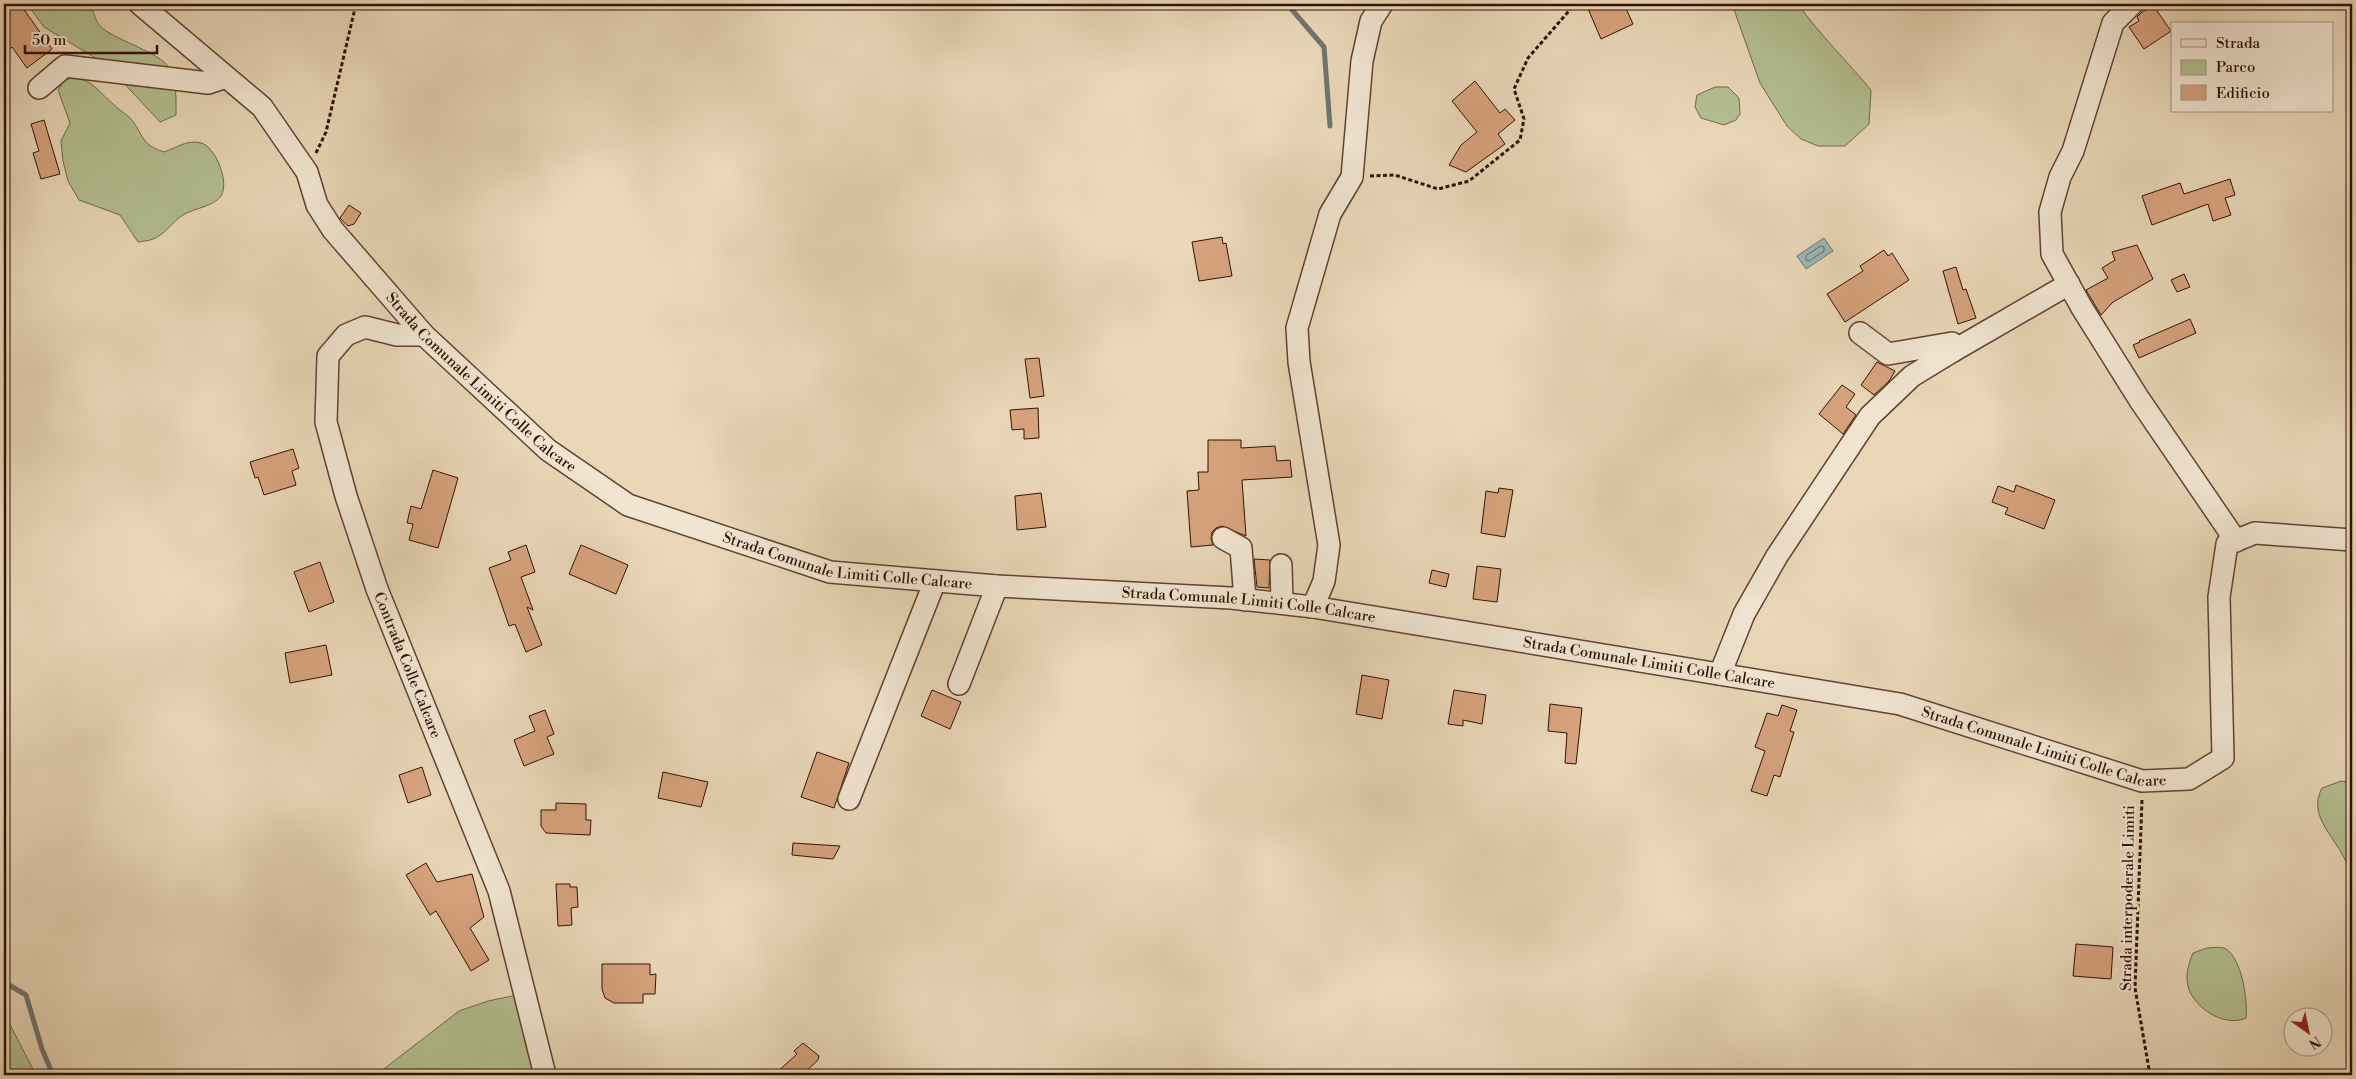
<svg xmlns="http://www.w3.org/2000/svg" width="2356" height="1079" viewBox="0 0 2356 1079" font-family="'Libre Bodoni',serif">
<rect width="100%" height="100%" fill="#e9d7b8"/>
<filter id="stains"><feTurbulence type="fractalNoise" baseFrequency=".004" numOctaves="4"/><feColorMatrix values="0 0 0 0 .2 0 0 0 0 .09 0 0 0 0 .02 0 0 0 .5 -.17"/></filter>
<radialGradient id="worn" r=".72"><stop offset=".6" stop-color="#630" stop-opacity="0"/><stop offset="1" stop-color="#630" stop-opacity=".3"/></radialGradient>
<path fill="#b3bf91" stroke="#72684a" d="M27,4h63c3,7 6,19 12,24 16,13 59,25 67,40 8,13 7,32 7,47l-16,7 -53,-57 -63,-38z
M1732,4h66c22,31 49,57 73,86l-2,34 -24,22h-27l-17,-7 -14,-13 -27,-43z
M73,77c20,3 27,16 41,28 5,5 11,8 16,13 15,17 9,26 34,34 12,-4 24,-13 37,-9 14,3 29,39 20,53 -8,11 -27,12 -38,19 -11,7 -17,19 -30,24 -4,2 -10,2 -15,3l-18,-27 -41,-15 -11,-19 -5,-20 -2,-20 9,-18 -12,-33 6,-9z
M1715,87h13l11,11 1,16 -4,6 -12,5 -23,-7 -6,-11 2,-12z
M2341,781l11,2v145c-1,-16 1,-47 -4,-61 -9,-28 -42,-49 -26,-79z
M2207,948c5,0 14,-2 19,1 16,10 22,52 20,69 -20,9 -47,-7 -56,-26 -6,-13 -2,-27 3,-39z
M2352,975v71l-4,-43z
M517,995l24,80h-165l83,-64 29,-10z
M4,1013l32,62h-32z"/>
<path fill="#9ab8b7" stroke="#70756f" d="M1824,238l9,13 -27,18 -9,-13z"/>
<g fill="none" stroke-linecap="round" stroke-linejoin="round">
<path stroke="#66645c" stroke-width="1" d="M1821,246l3,1v4l-15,10 -3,-1v-4z"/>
<path stroke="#70756f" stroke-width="5" d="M1287,4l37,43 6,79
M4,982l22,13 16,54 11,26"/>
</g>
<path fill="#d6a37d" stroke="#321102" d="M13,4h7l32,45 -25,19 -15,-21 -8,7v-44z
M1586,4h38l9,20 -32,15z
M2153,5l18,26 -27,18 -15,-22 10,-6 -2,-4 4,-4z
M1475,81l25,32 5,-4 10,11 -17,14 7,10 -39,28 -17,-7 12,-20 16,-13 -25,-31z
M44,120l16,54 -19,5 -8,-26 6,-2 -8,-27z
M2230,179l5,16 -10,3 6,17 -18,6 -5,-17 -56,21 -10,-29 38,-13 4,11z
M349,205l12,8 -7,11 -6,2 -8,-8z
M1222,237l1,7 3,-1 6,33 -33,5 -7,-39z
M2137,245l16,34 -40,23 -12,13 -15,-25 22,-12 -6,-10 13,-8 -3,-8z
M1884,250l4,6 4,-3 17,27 -64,42 -18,-28 36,-23 -3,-5z
M1956,267l7,23 3,-1 10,29 -18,6 -15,-53z
M2184,274l6,13 -13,5 -6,-12z
M2190,319l6,14 -57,25 -6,-13 7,-3 -1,-1z
M1039,358l5,38 -14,2 -5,-39z
M1877,362l18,9 -6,10 -15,14 -13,-10z
M1842,385l13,9 -9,13 10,8 -13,19 -24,-20z
M1038,408l1,30 -15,1v-10l-12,1 -2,-20z
M1208,440h33v8l34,-2 2,15 13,-1 2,17 -50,3 4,56 -24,-10 -6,2 -4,4 -1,7 2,6 -22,2 -4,-56 12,-1 -1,-18h10z
M293,449l6,19 -7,3 4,14 -32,10 -6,-18 -3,1 -5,-16z
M433,470l25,8 -20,70 -29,-8 4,-16 -6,-1 4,-17 10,3z
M2016,485l39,15 -11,29 -39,-15 3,-6 -16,-6 6,-16 16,6z
M1499,488l14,2 -8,47 -24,-4 5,-42 12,2z
M1041,493l5,34 -29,3 -2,-34z
M526,545l9,27 -14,5 12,33 -6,-3 15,38 -16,7 -11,-28 -6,2 -20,-58 22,-8 -3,-8z
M581,545l47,20 -12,29 -47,-20z
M1254,559l16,1 -1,28 -12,-1z
M320,562l14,40 -25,10 -15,-40z
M1477,566l24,3 -4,33 -24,-3z
M1432,570l17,4 -3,13 -17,-4z
M326,645l6,30 -42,8 -5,-30z
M1362,675l27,5 -7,39 -26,-5z
M932,690l29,12 -11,27 -29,-13z
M1454,690l32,5 -4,29 -19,-4v6l-15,-2z
M1550,704l32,4 -6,56 -11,-1 2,-30 -19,-2z
M1782,705l15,5 -7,21 4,1 -14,45 -6,-2 -7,21 -16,-5 14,-40 -10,-4 12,-34 11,3z
M545,710l9,24 -7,3 7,17 -30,12 -10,-26 21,-9 -6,-15z
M817,752l32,11 -15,45 -33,-11z
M422,767l9,28 -23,8 -9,-28z
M663,772l45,10 -7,25 -43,-9z
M556,803l30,1v16h5l-1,15 -44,-2 -5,-7v-16h15z
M793,843l47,3 -7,13 -41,-4z
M426,863l11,19 35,-8 12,43 -14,11 19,32 -18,11 -35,-60 -6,4 -24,-40z
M556,884h14v3h7l1,20 -7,1 1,17 -14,1z
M2076,944l37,3 -2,32 -38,-3z
M602,964h48v11l6,-1 -1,20h-12v9h-29l-9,-5 -3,-9z
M803,1043l16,13 -1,4 -16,15h-28l23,-21 -3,-3z"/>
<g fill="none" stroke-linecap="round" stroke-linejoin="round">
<defs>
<g id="minor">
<path id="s1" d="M140,4l122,103 45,65 10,33 16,25 91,105 124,115 80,55 202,67 167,14 234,12 82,9 587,97 242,77 47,-2 34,-21 -4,-161 8,-53 28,-11 97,7"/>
<path d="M2132,4l-19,19 -40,128 -13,26 -10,35 2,42 30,54 57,91 97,142"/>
<path d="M39,88l26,-22 143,17 18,-6"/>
<path id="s2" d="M424,335h-27l-32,-8 -19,8 -18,21 -2,66 20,74 31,93 122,302 46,184"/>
<path d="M1953,351l116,-67"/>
<path d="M1223,538l18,10 4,52"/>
<path d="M1281,565l1,38"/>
<path d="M1313,607l11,-26 5,-36 -30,-183 -2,-34 33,-114 22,-37 10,-116 9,-40 11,-17"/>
<path d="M1720,674l24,-60 33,-58 93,-140 42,-40 41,-25 -1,-8 -64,11 -28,-21"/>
<path d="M959,684l38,-98"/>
<path d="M849,799l86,-218"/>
</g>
</defs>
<use href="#minor" stroke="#604230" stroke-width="24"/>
<path stroke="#321102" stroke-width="3" stroke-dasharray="4 2.5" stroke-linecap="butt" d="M316,153l10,-21 30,-128
M1370,176l25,-1 43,14 31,-8 51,-41 4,-21 -10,-30 14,-31 47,-54
M2142,800l-7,188 15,87"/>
<use href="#minor" stroke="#f1e5d1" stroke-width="21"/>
</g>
<g text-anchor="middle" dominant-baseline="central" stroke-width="4" stroke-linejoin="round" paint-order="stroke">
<g font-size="15" fill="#321102" stroke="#f1e5d1">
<text stroke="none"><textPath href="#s1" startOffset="516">Strada Comunale Limiti Colle Calcare</textPath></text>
<text stroke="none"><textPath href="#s1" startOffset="936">Strada Comunale Limiti Colle Calcare</textPath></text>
<text stroke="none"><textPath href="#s1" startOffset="1341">Strada Comunale Limiti Colle Calcare</textPath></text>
<text stroke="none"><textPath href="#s1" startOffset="1746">Strada Comunale Limiti Colle Calcare</textPath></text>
<text stroke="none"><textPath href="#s2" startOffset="431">Contrada Colle Calcare</textPath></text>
<text stroke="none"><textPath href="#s1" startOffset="2151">Strada Comunale Limiti Colle Calcare</textPath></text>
<text transform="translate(2128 898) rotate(-89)">Strada interpoderale Limiti</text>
</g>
</g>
<rect width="2356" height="1079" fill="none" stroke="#e9d7b8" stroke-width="20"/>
<rect x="5" y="5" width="2346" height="1069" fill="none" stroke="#321102" stroke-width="2.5"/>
<rect x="10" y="10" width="2336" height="1059" fill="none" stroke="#321102"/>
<rect x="2171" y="22" width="162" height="90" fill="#f1e5d1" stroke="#a5907e"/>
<rect x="2181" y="39" width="25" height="8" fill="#f1e5d1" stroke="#a5907e"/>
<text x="2216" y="48" font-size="15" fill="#321102">Strada</text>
<rect x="2181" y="60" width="25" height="15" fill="#b3bf91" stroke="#a5907e"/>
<text x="2216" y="72" font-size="15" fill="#321102">Parco</text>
<rect x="2181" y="85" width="25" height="15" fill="#d6a37d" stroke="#a5907e"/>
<text x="2216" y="98" font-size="15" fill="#321102">Edificio</text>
<g transform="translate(2308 1032) rotate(147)"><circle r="24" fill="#f1e5d1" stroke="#a5907e"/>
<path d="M0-4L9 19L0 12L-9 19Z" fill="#8f2418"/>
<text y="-8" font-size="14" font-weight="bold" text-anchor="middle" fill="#321102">N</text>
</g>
<path d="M25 45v8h132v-8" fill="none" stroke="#321102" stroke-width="2.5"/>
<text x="32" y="45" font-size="15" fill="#321102" stroke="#f1e5d1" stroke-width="4" paint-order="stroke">50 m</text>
<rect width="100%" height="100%" filter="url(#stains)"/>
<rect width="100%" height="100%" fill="url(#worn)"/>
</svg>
